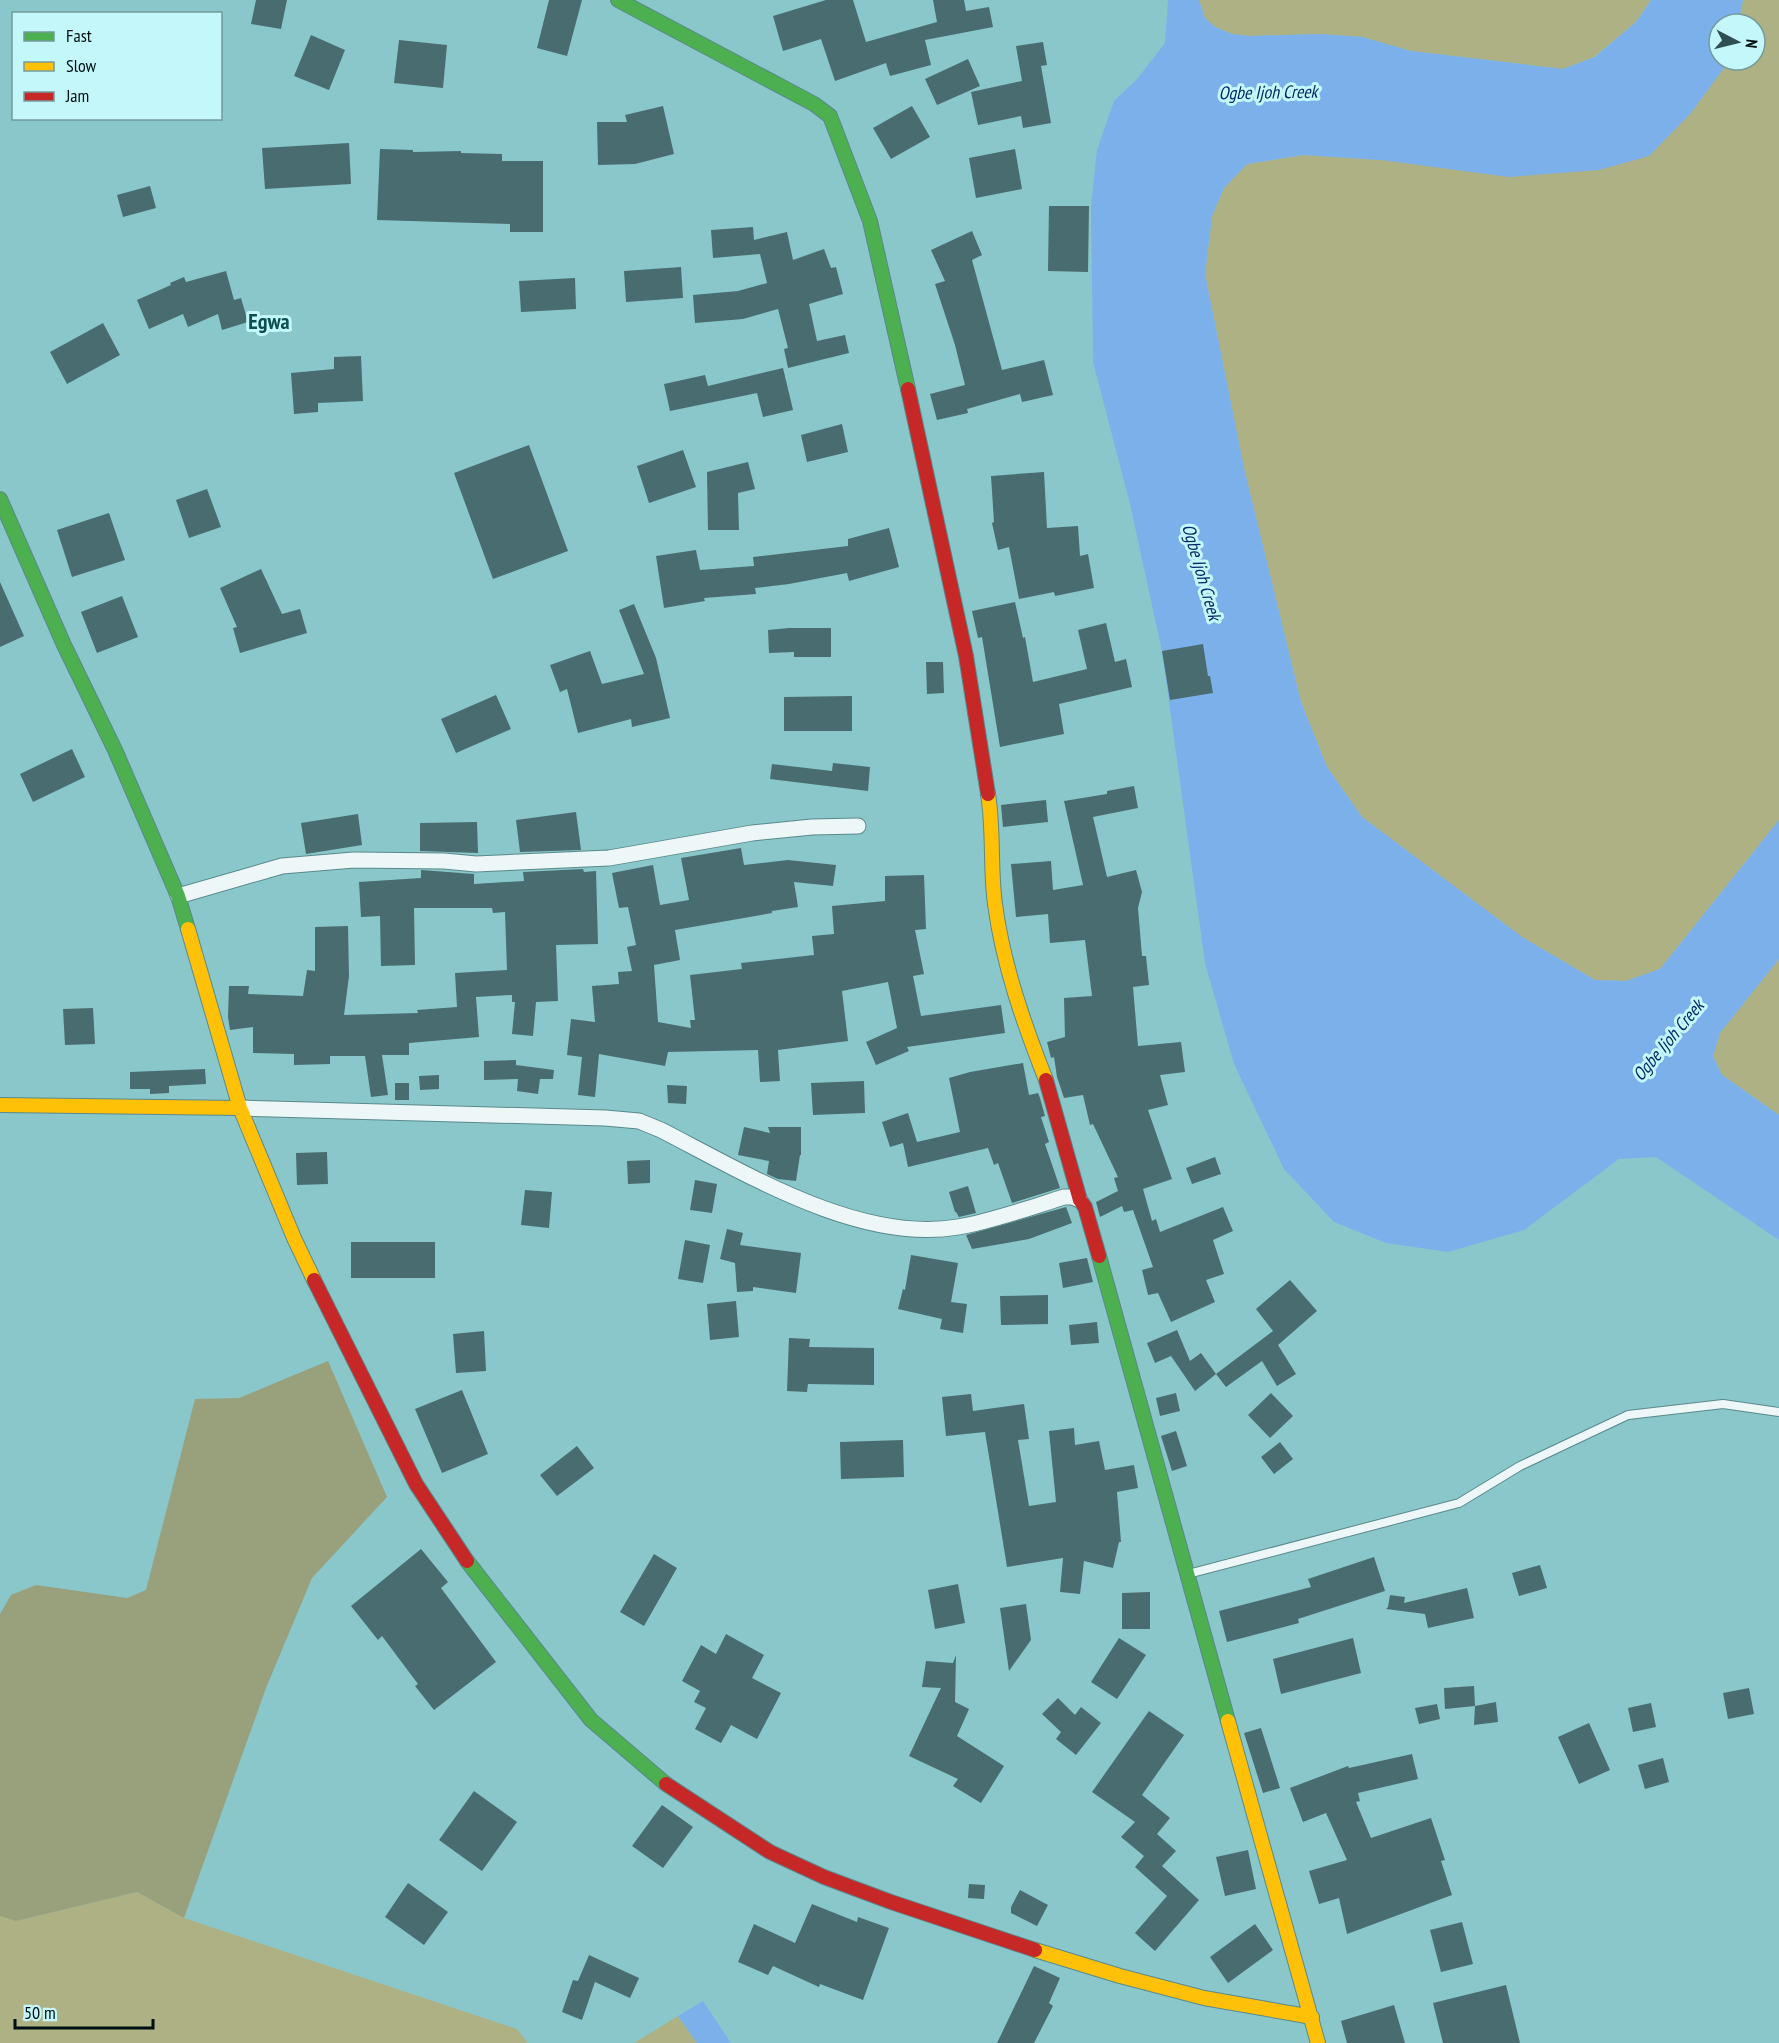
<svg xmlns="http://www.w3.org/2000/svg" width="1779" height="2043" viewBox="0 0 1779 2043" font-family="'PT Sans Narrow',sans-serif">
<rect width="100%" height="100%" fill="#89c7cb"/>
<path fill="#aeb183" d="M1199,0h452l-15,22 -42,35 -31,12 -152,-18 -49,-14 -43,-3 -71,2 -16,-2 -17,-7 -10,-9z
M1743,0h36v820l-119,149 -34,12 -31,-1 -73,-43 -160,-120 -35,-50 -26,-65 -57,-234 -39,-194 7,-58 12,-28 23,-24 56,-9 78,5 343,-92 2,-8h29v-36h-17z
M1779,959v156l-57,-40 -9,-19 7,-23z
M137,1892l47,26 333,111 11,14h-528v-127l16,5z
M678,2016l19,27h-63z"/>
<path fill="#99a07c" d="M328,1361l59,136 -75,81 -46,110 -82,230 -47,-26 -121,29 -16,-5v-302l11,-19 25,-10 91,13 19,-8 49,-191 44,-1z"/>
<path fill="#7cb0eb" d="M1168,0h31l6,18 10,9 17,7 16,2 71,-2 43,3 49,14 152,18 32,-12 41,-35 15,-22h92l-5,24h-19v36h7l-2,8 -33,45 -42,43 -50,14 -90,7 -128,-17 -78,-5 -56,9 -23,24 -12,28 -7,58 39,194 57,234 26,65 35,50 160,120 73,43 31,1 34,-12 119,-149v139l-59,74 -7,23 9,19 57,40v125l-123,-83 -37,2 -95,71 -76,22 -62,-9 -52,-21 -50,-53 -50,-105 -29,-101 -43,-312 -32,-147 -37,-142 -2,-156 6,-56 17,-49 23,-22 28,-36z
M703,2001l28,42h-34l-19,-27z"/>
<path fill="#496c70" d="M256,0h31l-6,29 -30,-5z
M549,0h33l-15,56 -30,-8z
M826,0h27l13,42 71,-20 -4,-22h31l2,11 23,-4 4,20 -68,13 6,25 -41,11 -4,-13 -51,18 -14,-42 -38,12 -10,-35z
M311,35l34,15 -16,40 -35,-14z
M399,40l48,5 -4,43 -49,-5z
M1043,42l4,23 -6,1 10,57 -28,5 -2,-12 -43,9 -7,-33 51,-11 -6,-35z
M968,59l12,27 -43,19 -12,-26z
M663,106l11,48 -39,10 -37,1 -1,-43h30l-2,-7z
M912,106l18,31 -39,22 -18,-31z
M349,143l2,41 -86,5 -3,-41z
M380,149l33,1v2l48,-1v2l41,1v7h41v71h-33v-8l-133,-4z
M1015,149l7,40 -46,9 -7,-40z
M150,186l6,22 -33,9 -6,-22z
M1049,206h40l-1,66 -40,-1z
M753,227l1,13 33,-8 6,28 31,-11 7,19 5,-1 7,27 -34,10 8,37 28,-6 4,18 -61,15 -4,-19 4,-1 -10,-39 -35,10 -48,4 -2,-28 45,-4 29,-8 -7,-29 -47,4 -2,-28z
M972,231l10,24 -10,5 30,110 42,-10 9,35 -31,7 -2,-8 -53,15 1,4 -31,7 -7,-26 35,-9 -10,-40 -20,-61 10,-3 -14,-31z
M681,267l2,31 -57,4 -2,-31z
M226,271l8,29 7,-2 7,24 -26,8 -4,-16 -30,13 -5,-13 -34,15 -12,-29 34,-15 -1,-2 14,-6 2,5z
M575,278l1,31 -55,3 -2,-31z
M103,323l17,32 -53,29 -17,-32z
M361,356l2,45 -45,2v9l-24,2 -3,-41 43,-4v-12z
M783,368l10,42 -30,7 -6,-24 -87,18 -6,-27 41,-9 3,11z
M842,424l6,28 -41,10 -6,-27z
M529,445l39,106 -75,28 -39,-106z
M683,450l13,37 -47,16 -12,-37z
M748,462l7,27 -17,4 1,37h-31l-1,-58z
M1044,472l3,56 31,-2 2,30 8,-2 6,34 -39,8 -1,-4 -35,7 -10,-52 -11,3 -6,-27 2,-1 -3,-46z
M207,489l14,38 -32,11 -13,-38z
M109,513l16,47 -53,17 -15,-47z
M889,528l10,39 -50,14 -2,-8 -58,11 -34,4 1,6 -52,4 1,3 -41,7 -8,-52 40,-6 4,20 54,-4 -1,-9 95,-11v-7z
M261,569l21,45 18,-5 7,24 -67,20 -7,-25 4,-1 -17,-39z
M0,582l24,54 -24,11z
M122,596l16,41 -41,16 -16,-41z
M1015,602l8,36 2,-1 8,45 54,-13 -9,-39 28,-7 9,39 11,-3 6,28 -73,17 5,30 -64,13 -18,-110 -4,1 -6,-27z
M634,604l22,54 14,60 -38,9 -1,-8 -53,14 -11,-44 -7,3 -10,-27 40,-14 12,33 42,-10 -25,-64z
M789,628h42v29h-37v-5l-25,1 -1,-23z
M1203,644l5,32h2l3,17 -43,7 -8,-49z
M926,662h17l1,31 -17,1z
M496,695l15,34 -55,24 -15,-34z
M852,696v35h-68v-34z
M72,749l13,28 -52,25 -13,-28z
M833,763l37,4 -2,24 -98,-12 2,-15 60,7z
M1134,786l4,22 -45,9 14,60 29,-7 6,22 -4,16 4,48h4l3,29 -16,2 5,59 43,-4 4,30 -25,3 8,30 -20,5 24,69 -29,10 9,32 4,-2 4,13 63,-25 10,24 -20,9 11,34 -18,6 9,22 -44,20 -13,-29 -10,2 -6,-25 11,-3 -20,-57 -9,2 -2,-6 -22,11 -4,-15 22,-11 -4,-13 4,-1 -25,-53 -3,1 -7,-30 -19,3 -7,-21 -3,-20 -3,1 -4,-16 18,-5 -1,-39 28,-2 -7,-56 -35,3 -2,-29 -32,3 -5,-53 40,-3 2,29 30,-5 -19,-84 43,-7v-3z
M1046,800l2,22 -45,5 -2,-22z
M576,812l5,38 -61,2 -4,-32z
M358,814l4,31 -56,9 -5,-31z
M477,822l1,31 -58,-2v-28z
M741,848l3,17 44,-5 48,5 -3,21 -39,-4 4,25 -26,4v2l-97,17 5,30 -26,5 4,57 33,6 -1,-8h5l-5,-45 52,-6 -1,-6 73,-8 -2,-19 22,-2 -2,-28 53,-5v-25l39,-1 2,54 -11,1 9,44 -11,2 8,40 80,-11 4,28 -98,14 2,4 -33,14 -10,-23 31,-14 -9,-46 -46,9 6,50 -70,9 2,31 -20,1 -2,-32 -90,2 -3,14 -66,-12 -4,43 -17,-2 4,-38 -15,-2 4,-36 24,3 -3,-36 27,-2 -1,-12 14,-1 -5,-24 9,-2 -8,-38 -9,1 -7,-35 41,-8 7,40 29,-5 -8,-42z
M583,869l1,3 12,-1 2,73 -42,1 2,56 -22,1 -3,34 -21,-2 3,-32h-3v-7l-36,2 3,40 -70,6v12h-27l6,40 -17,2 -6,-41h-35v8l-36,1v-11l-41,-1v-26l-23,3 -2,-13 1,-31h20l-1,8 55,2 4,-26 8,1v-44l33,-1 1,50 -5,39 74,-2 -1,-3 40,-3 -2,-34 52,-3 -2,-58 -12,1 -1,-5h-78l1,57 -34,1 -1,-50 -19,1 -2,-35 62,-4v-8l53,4v10l50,-3 -1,-9z
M93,1008l2,36 -30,1 -2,-36z
M516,1060v5l38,5 -1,9h-13l-2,15 -21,-3 1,-12 -34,1v-19z
M1023,1063l6,32 9,-2 2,5 5,18 -4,1 8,25 -4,2 15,44 -48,15 -14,-40 -4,2 -6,-17 -80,19 -5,-24 -13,4 -8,-25 26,-9 9,29 43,-10 -11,-54 21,-6z
M205,1069l1,15 -37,2v7l-19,1v-5h-20v-17z
M439,1075v14l-19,1 -1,-14z
M864,1081l1,32 -52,2 -2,-32z
M395,1083h14v17h-14z
M667,1085l20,1 -1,18 -18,-1z
M744,1127l26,6 -2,-6h33v28h-1l-4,26 -18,-2 -11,-5 2,-13 -31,-6z
M327,1152l1,32 -31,1 -1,-32z
M1215,1157l6,17 -29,10 -6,-16z
M650,1160v23l-22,1 -1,-23z
M695,1180l22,4 -5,29 -22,-3z
M968,1186l8,27 -17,4 -3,-5h-1l-6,-20z
M525,1190l27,2 -3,36 -28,-3z
M1066,1207l6,16 -43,16 -57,10 -6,-14z
M727,1229l16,4 -3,12 61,8 -5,40 -43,-6v4l-16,1 -2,-29 -15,-4z
M685,1240l25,5 -7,38 -25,-4z
M351,1242h84v36h-84z
M911,1255l47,8 -7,39 16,2 -4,29 -23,-4 2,-10 -44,-10 5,-20 2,1z
M1087,1258l6,24 -30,6 -4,-25z
M1290,1280l27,31 -39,34 18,29 -19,12 -15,-25 -36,26 -10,-13 57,-43 -17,-22z
M1048,1295v29l-47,1 -1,-29z
M736,1301l3,36 -29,3 -3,-36z
M1097,1322l2,21 -28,2 -2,-20z
M1177,1330l13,31 11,-8 15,21 -21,17 -24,-35 -16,7 -8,-20z
M484,1331l2,40 -30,2 -3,-39z
M789,1338l21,1 -1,8 65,1v37l-66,-1 -1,8 -20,-1z
M462,1390l26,64 -46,19 -27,-64z
M1176,1393l4,18 -20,5 -4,-18z
M1271,1393l22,23 -23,22 -22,-23z
M971,1394l2,17 51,-7 5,35 -11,1 11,66 27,-4 -7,-71 25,-3 1,17 24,-4 6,29 29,-5 4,23 -21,4 4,50h-2l-6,26 -29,-7 -4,33 -20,-2 3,-34 -56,9 -22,-135 -39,4 -4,-39z
M1176,1431l11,35 -15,5 -11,-35z
M903,1440l1,37 -63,2 -1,-37z
M1280,1442l13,17 -19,15 -13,-17z
M577,1446l17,22 -37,28 -17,-21z
M421,1549l27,33 -7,6 55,74 -62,48 -19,-24 3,-2 -36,-48 -4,4 -27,-34z
M654,1554l23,14 -33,58 -24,-14z
M1374,1557l11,34 -87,28 1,4 -72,19 -8,-31 92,-24 -3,-8z
M1540,1565l7,23 -28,8 -7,-23z
M958,1584l7,39 -30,6 -7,-39z
M1467,1588l7,30 -46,10 -3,-14 -39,-5 2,-2 2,-12 15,2 -1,6z
M1150,1592v37h-28v-36z
M1026,1604l5,36 -22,31 -9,-63z
M726,1634l38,21 -12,23 29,15 -24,46 -26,-14 -10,18 -26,-14 11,-21 -12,-6 6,-11 -18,-10 19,-36 15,9z
M1119,1638l27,17 -29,44 -26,-17z
M1353,1638l8,35 -80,21 -8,-35z
M956,1655l-1,47 14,7 -12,27 47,30 -23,37 -28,-17 5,-7 -49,-23 32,-68 -19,-1 4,-26 27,2z
M1474,1686l1,20 -30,3 -1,-21z
M1749,1688l5,26 -26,5 -5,-26z
M1058,1698l17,17 6,-8 20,16 -25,32 -20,-16 5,-7 -19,-18z
M1496,1702l2,20 -24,3 1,-19z
M1651,1703l5,24 -23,5 -5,-24z
M1437,1704l3,15 -21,5 -4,-16z
M1149,1711l35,24 -42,60 28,23 -13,16 19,17 -14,15 37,34 -44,51 -20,-18 32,-37 -32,-29 9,-11 -23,-19 14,-15 -43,-30z
M1589,1723l21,47 -31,14 -21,-47z
M1261,1728l19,60 -17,5 -19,-60z
M1412,1754l6,25 -60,14 2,8 -4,1 15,36 60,-20 14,42 -4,1 11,34 -105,39 -8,-36 -20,6 -10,-33 38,-11 -21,-47 -23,9 -13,-34 58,-22 1,2z
M1663,1758l6,24 -24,7 -7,-24z
M474,1791l43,31 -35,49 -43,-31z
M662,1805l31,22 -30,41 -31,-22z
M1248,1850l8,39 -31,7 -9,-39z
M408,1883l40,29 -24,33 -39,-28z
M969,1884l16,1 -1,14 -16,-1z
M1020,1890l28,15 -11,21 -26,-13v-6z
M812,1904l45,18 1,-5 31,11 -26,72 -43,-16 -1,3 -46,-21 -5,9 -30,-13 16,-38 41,19z
M1462,1922l11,42 -32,8 -11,-42z
M1255,1924l18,26 -45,33 -18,-26z
M589,1955l50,23 -9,20 -35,-16 -13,38 -20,-8 11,-32 5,1z
M1034,1966l26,12 -11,25 4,3 -19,37h-37z
M1506,1985l14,58h-77l-10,-40z
M1394,2005l11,38h-58l-6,-22z"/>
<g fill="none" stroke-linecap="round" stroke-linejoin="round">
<defs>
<path id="lane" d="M1188,1574l271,-71 61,-37 108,-51 95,-11 56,8"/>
<path id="street" d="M178,896l104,-30 72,-6 90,1 32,3 133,-6 143,-25 60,-6 46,-1
M240,1108l365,10 34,3 22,9c84,43 199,114 297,97 35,-6 71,-19 106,-30h8l8,3"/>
<path id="fast" d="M618,0l196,104 16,12 40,105 38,168
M0,499l64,146 51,105 63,146 10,33
M1099,1256l129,465
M467,1561l124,159 75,64"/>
<path id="slow" d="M988,794c6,36 2,74 7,110 8,61 29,120 51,176
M188,929l52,179 54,130 20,42
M0,1105l240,3
M1228,1721l90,322
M1035,1950l85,26 84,22 108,19"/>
<path id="jam" d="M908,389l58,267 22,138
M1046,1080l34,120 5,7 14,49
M314,1280l102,204 51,77
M666,1784l104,68 54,25 67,25 144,48"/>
</defs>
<use href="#lane" stroke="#5a898c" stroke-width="10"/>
<use href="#street" stroke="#5a898c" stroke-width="17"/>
<use href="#fast" stroke="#5a898c" stroke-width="16"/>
<use href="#slow" stroke="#5a898c" stroke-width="16"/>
<use href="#jam" stroke="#5a898c" stroke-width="16"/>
<use href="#lane" stroke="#edf7f7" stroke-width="8"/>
<use href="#street" stroke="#edf7f7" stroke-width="15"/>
<use href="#fast" stroke="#4caf50" stroke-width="14"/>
<use href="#slow" stroke="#ffc107" stroke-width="14"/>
<use href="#jam" stroke="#c62828" stroke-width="14"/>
</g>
<g text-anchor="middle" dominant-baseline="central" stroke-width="6" stroke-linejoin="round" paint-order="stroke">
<g font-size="18" font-style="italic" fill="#072a69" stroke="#c3f7fa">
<text transform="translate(1268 92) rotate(-1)">Ogbe Ijoh Creek</text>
<text transform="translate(1202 572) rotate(74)">Ogbe Ijoh Creek</text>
<text transform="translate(1668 1040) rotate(-50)">Ogbe Ijoh Creek</text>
</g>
<g font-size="22" font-weight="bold" fill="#0b4f53" stroke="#c3f7fa">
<text x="269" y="321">Egwa</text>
</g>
</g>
<rect x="12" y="12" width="210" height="108" fill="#c3f7fa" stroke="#759a9d" stroke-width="1.5"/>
<rect x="24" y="32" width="30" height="9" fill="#4caf50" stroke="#759a9d" stroke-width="1.5"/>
<text x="66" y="42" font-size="18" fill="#000f11">Fast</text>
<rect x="24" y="62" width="30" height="9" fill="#ffc107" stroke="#759a9d" stroke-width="1.5"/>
<text x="66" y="72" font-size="18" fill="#000f11">Slow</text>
<rect x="24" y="92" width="30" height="9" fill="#c62828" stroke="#759a9d" stroke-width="1.5"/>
<text x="66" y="102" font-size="18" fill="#000f11">Jam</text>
<g transform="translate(1737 42) rotate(97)"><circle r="28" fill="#c3f7fa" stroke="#759a9d" stroke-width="1.5"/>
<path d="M0-4.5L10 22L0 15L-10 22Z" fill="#304f52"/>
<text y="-9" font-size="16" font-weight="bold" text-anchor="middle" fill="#000f11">N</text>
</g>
<path d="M15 2019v9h138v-9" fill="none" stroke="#000f11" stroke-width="3"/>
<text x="24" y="2019" font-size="18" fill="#000f11" stroke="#c3f7fa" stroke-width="4.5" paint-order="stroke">50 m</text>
</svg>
